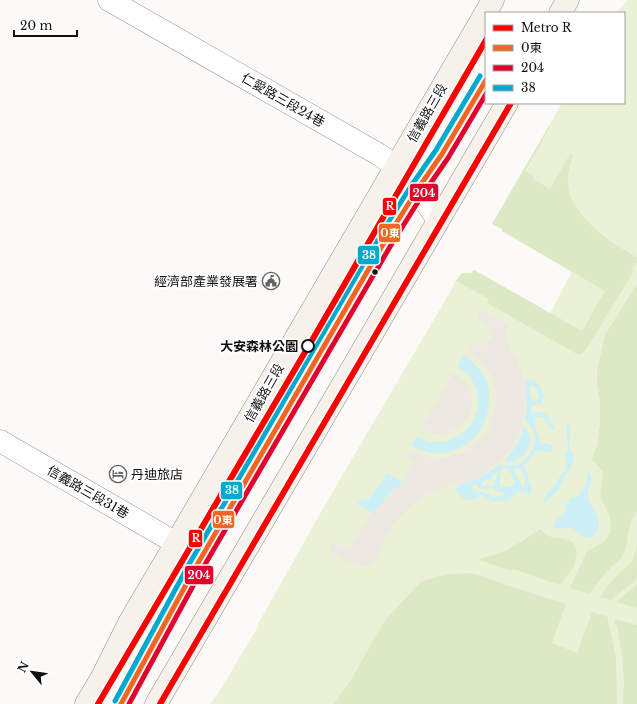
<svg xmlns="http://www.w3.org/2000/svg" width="637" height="704" viewBox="0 0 637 704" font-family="'Libre Baskerville','Noto Sans TC',serif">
<rect width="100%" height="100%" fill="#fcfaf7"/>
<path fill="#ebf1d7" d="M627,0h10v704h-427l5,-7h1l43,-72 -1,-1 67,-119 125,-213 8,-15 4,-4h9l3,-3 76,43 22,-41 -70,-41v-2l-10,-5 70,-121h62v-90h-7c3,-5 7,-8 10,-13z"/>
<path fill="#dde9c5" d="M549,126l1,1 -25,44 9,5 -2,2 18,11 20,-35 3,2c-5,12 -7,26 -3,39 2,6 6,11 9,16 15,21 36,34 58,46v5l-6,8 3,1 -49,80 -4,3h-4l-90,-51 2,-4 -33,-18 6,-8h9l3,-3 108,61 23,-40 -103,-60v-2l-10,-5z
M637,284v228l-5,7 -4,15 -2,15 -5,10 -10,8 -12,14 -9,13 -20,-6 17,-37 17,-9 7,-11 -1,-14 -10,-21 3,-24 -11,-13 5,-14 3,-20v-25l-3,-14v-15l8,-36z
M540,529c12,12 15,7 28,11 12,4 9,18 5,27 -3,6 -9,12 -13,18l-47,-16 -1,2 -31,-10 -1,-2 23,-7 21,-12z
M637,543v36l-26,21 -11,-3 6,-9 10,-12 16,-14 3,-9z
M468,573l12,2 26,10 60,19 -14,39 25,10 15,-41 16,5v5l8,35 1,47h-283l17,-24 34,-60 31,-33 6,-6 26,-7z
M637,584v24l-21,-6z
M615,619l22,6v79h-14l1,-23 -2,-24 -4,-27 -3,-7z"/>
<path fill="#ede8e2" d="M481,310l28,16 -3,5v5l4,13 7,10 8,24 1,13 -1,12 -5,22 -8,18 -13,14 -16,12 -14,8 -32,8 -17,9 -11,9 -16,16 -8,13 -10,24 -7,5h-6l-8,-1 -25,-14 4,-9 10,6h6l21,-32 22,-25 11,-9 11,-20 -9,-6 4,-6 17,7 18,1 18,-5 15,-10 12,-14 6,-17 1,-18 -4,-18 -11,-15 -14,-12 4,-7 9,5 2,-3 4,2 8,-13 -4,-2 2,-4 -15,-9z
M453,373l7,4 5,5 5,8 2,10 -1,9 -3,9 -6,7 -8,5 -9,3 -9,1 -7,-2 -7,-4z"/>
<path fill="#cdeff6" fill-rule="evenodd" d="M464,355c8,6 15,13 21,22 3,7 5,17 4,24 -1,27 -18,47 -45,52 -12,2 -22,-3 -33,-7l6,-9 15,5 16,-1 14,-7 11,-12 5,-15 -1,-17 -7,-14 -13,-10z
M526,380c13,-1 13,6 18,16l-3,7 -8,2 -2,3v4l3,1 9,-1 3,2 9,14 -2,1 -3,-1 -7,-11h-5l-3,2c-2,8 5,15 5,23 4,2 9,1 13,4v2l-2,4h-6l-9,-2 -8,12 -3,1 -1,4 5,10 -1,2 4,12 -3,3 -11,-3c-3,2 -4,5 -7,7 -5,3 -15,4 -20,3 -3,-2 -6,-5 -8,-6h-3l-2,3c-10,5 -16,1 -22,-7l1,-5c17,-5 29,-11 43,-22 5,1 13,3 18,0 9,-3 19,-19 17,-29 -1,-6 -7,-11 -10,-16l2,-18 -2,-20zM531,385c6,2 10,9 7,16h-5c-4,-7 -4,-8 -2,-16zM505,467c5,4 9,10 9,16l-4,4h-7l-3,-1v-12l2,-6zM516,467c8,4 11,12 8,20h-2c-1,-5 -4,-10 -7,-13v-5zM496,472h1l1,2 -3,8v4l-5,-1 -8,1c0,-5 5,-6 9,-7zM472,485h4l2,1 1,2 5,1 8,-2 4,4 9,2 -2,3 -8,1 -13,-5h-6l-3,-2z
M567,425h2l2,1 -2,21 5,9 -1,5 -5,11 -6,9 -2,7 -4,5 -12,10 -2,-1 23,-32 2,-10 -2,-3 1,-5 2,-2c0,-7 -2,-19 -1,-25z
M523,426c17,11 0,42 -18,34 9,-10 17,-21 18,-34z
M588,471c9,10 -2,17 0,28 1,2 3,6 5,8 4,7 6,13 6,22 -4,6 -10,12 -18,6 -3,-2 -5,-6 -10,-7 -5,-1 -11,0 -16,0l-2,-2c2,-7 10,-9 13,-17l-2,-2 7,-10 4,1c9,-5 13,-15 12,-25z
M387,473l16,9 -11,9 -19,22 -15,-9 3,-6 4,2h3l12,-15z"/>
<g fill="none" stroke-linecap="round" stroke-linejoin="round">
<defs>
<path id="minor" d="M109,0l269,154 18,12 21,24 21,30
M0,441l176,102"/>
<path id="secondary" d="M560,13l8,-13
M86,704l15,-25 29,-58 46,-78 317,-543
M156,704l351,-601"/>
</defs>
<use href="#minor" stroke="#979695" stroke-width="23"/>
<use href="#secondary" stroke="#8d8d8b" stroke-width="23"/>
<use href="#minor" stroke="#fffefe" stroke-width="22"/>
<use href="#secondary" stroke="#f6f2eb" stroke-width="22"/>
<defs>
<path id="bus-1" d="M121,704l73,-134 191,-329 32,-51 25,-36 44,-74"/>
<path id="bus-2" d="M129,704l71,-131 191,-328 32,-51 25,-36 38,-64"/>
<path id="bus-3" d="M115,701l73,-135 191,-329 32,-51 25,-36 44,-74"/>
</defs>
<use href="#bus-1" stroke="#fff" stroke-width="8"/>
<use href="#bus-2" stroke="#fff" stroke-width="8"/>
<use href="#bus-3" stroke="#fff" stroke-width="8"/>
<use href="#bus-1" stroke="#f26522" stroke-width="5"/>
<use href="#bus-2" stroke="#e4002b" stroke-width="5"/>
<use href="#bus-3" stroke="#00a9ce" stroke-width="5"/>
<defs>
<path id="metro-1" d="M98,704l213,-362 175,-302
M160,704l351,-601"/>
</defs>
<use href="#metro-1" stroke="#fff" stroke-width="9"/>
<use href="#metro-1" stroke="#f00" stroke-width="6"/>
</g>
<defs>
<symbol id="civic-ring" viewBox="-11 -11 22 22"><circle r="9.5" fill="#fff" stroke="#636362" stroke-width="1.5"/><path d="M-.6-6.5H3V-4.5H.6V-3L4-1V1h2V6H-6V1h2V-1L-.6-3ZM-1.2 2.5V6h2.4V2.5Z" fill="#636362"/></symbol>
<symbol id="hotel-ring" viewBox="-11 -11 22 22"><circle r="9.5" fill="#fff" stroke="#636362" stroke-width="1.5"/><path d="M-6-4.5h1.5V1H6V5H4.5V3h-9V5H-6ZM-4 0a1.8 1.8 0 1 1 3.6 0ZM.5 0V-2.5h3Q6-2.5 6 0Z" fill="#636362"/></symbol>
</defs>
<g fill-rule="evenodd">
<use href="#civic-ring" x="261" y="271" width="20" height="20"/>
<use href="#hotel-ring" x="108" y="464" width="20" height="20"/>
</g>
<circle fill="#111" stroke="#fff" stroke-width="1.5" cx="375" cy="272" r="3.5"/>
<circle fill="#fff" stroke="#111" stroke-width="2" cx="308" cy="346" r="6"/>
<g text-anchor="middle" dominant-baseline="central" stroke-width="4" stroke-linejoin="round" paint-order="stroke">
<g font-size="13" fill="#111" stroke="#fff">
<text transform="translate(283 100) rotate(30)">仁愛路三段24巷</text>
<text transform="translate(427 113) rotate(-60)">信義路三段</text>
<text transform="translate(264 393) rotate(-60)">信義路三段</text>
<text transform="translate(88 492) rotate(30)">信義路三段31巷</text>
</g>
<g font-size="13" fill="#111" stroke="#fff" text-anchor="end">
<text x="258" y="281">經濟部產業發展署</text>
<text x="131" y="474" text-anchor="start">丹迪旅店</text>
</g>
<g font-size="13" font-weight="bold" fill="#111" stroke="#fff" text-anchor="end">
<text x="298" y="346">大安森林公園</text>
</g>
</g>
<g stroke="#fff" stroke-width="1.5">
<rect x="409" y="183" width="30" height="19" rx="4" fill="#e4002b"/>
<rect x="382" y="197" width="15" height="19" rx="4" fill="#f00"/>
<rect x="378" y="223" width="23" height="20" rx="4" fill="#f26522"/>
<rect x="357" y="245" width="23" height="20" rx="4" fill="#00a9ce"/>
<rect x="220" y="481" width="23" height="19" rx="4" fill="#00a9ce"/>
<rect x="212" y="510" width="23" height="19" rx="4" fill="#f26522"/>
<rect x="188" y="529" width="15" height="19" rx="4" fill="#f00"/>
<rect x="184" y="565" width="30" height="20" rx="4" fill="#e4002b"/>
</g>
<g font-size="11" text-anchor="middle" font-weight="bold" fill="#fff">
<text x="424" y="197">204</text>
<text x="390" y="210">R</text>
<text x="390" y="237">0東</text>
<text x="369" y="259">38</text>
<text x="232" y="494">38</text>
<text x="223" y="524">0東</text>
<text x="196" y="542">R</text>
<text x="199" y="579">204</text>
</g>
<rect x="485" y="12" width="140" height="92" fill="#ffffff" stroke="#a0a0a0"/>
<rect x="493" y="25" width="20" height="6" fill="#ff0000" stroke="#a0a0a0"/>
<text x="521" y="32" font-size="12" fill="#111111">Metro R</text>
<rect x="493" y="45" width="20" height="6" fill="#f26522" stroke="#a0a0a0"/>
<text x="521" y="52" font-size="12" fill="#111111">0東</text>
<rect x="493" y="65" width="20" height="6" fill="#e4002b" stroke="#a0a0a0"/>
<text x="521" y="72" font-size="12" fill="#111111">204</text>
<rect x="493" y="85" width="20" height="6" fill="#00a9ce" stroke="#a0a0a0"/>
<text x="521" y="92" font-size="12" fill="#111111">38</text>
<g transform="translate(32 672) rotate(299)" stroke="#ffffff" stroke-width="3" paint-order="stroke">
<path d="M0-3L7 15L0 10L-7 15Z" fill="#111111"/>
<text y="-6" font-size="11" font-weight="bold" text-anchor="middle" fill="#111111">N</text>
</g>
<path d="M14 30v6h63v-6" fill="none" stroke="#111111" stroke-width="2"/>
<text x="20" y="30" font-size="12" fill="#111111" stroke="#ffffff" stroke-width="3" paint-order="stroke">20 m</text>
</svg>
